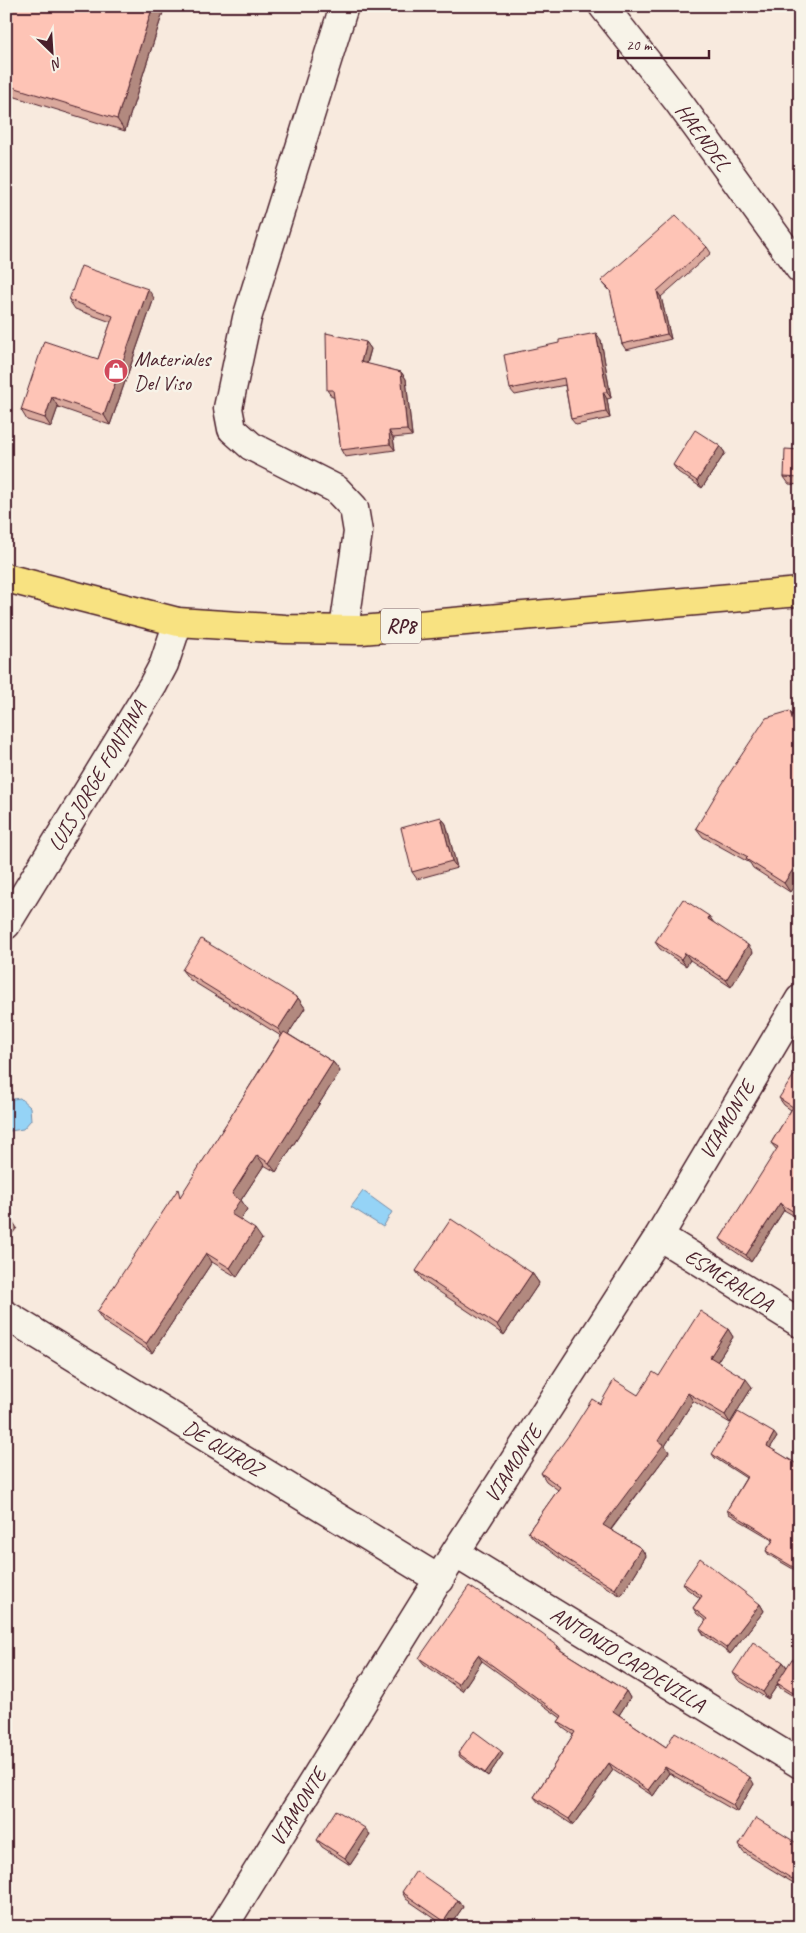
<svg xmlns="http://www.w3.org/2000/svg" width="806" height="1933" viewBox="0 0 806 1933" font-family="Caveat,sans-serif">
<rect width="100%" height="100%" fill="#f8eade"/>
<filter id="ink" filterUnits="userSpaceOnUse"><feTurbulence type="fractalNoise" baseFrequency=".02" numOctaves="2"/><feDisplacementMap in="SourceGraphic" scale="10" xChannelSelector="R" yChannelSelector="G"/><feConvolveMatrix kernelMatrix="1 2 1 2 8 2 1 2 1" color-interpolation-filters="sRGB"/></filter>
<g filter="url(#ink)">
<path fill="#95d3f6" stroke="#778ba5" d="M20,1098l10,9 1,13 -8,9 -13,2 -4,-4v-27z
M363,1191l29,21 -9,15 -32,-20z"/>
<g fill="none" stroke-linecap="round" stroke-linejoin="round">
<defs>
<path id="minor" d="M603,6l74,94 123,169
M344,629l14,-97 -4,-24 -18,-19 -85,-43 -19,-17 -4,-21 19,-90 97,-312
M6,925l147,-240 11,-21 14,-42
M659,1236l141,87
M6,1315l434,265
M455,1553l345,211
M223,1927l232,-374 204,-317 141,-237"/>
<path id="primary" d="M6,578l172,44 107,7 76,1 439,-38"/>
</defs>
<use href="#minor" stroke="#4a1f2b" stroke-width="31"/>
<use href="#primary" stroke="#4a1f2b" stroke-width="31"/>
<use href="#minor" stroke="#f7f3e8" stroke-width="28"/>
<use href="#primary" stroke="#f8e281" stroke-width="28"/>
</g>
<path fill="#daa99d" stroke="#4a1f2b" d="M6,6h159l-40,125 -119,-37z
M707,247l4,6 -50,44 10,42 -45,11 -4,-6 -11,-52 -10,-11z
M154,298l-44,127 -52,-18 -7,20 -24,-7 -6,-10 77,-51 13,-37 -36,-13 -6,-9z
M601,340l10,58 -4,1 3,19 -34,7 -5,-6 -6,-34 -50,10 -5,-6z
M366,342l5,7 -4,15 34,8 5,7 6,57 -19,2 2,12 -50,7 -4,-7 -7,-53h-2l-5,-7z
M720,446l5,7 -23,35 -24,-16 -5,-7z
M800,450v35l-11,-1 -5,-7z
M790,711l6,9 4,14v143l-10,15 -37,-24 -3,-5 -47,-26 -7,-9z
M441,817l5,7 11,44 -40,11 -5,-7z
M714,923l39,29 -22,35 -41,-27 -4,6 -26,-17 -5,-7z
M182,970l116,28 7,10 -17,26 45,28 7,9 -64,101 -12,-7 -23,35 6,9 -7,11 22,19 -25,38 -25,-15 -60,91 -48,-31 -7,-10 85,-117 99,-159 -92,-57z
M800,1079v140l-16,-9 -33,52 -26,-17 -5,-6 57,-89 -6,-7 20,-33 -7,-5 -5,-7z
M416,1271l116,2 7,10 -35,52 -81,-54z
M728,1329l5,8 -16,25 35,25 -22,36 -37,-22 -28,45 4,6 -58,78 30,18 5,8 -25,40 -52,-31 -35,-26 -6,-7 30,-42 -12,-9 -5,-8 59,-69 38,-9 21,-19z
M777,1437l-7,11 30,18v107l-31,-18 -3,-4 7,-11 -44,-26 -2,-4 19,-32 -31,-20 -3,-4z
M683,1583l77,21 4,7 -34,43 -26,-19 -4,-6 6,-8 -9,-7 -4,-6 7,-10 -13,-9z
M558,1646l4,5 64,40 4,7 -11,17 47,32 88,37 -17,28 -68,-39 -16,23 -40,-26 -40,55 -34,-22 -5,-6 39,-62 -10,-7 -5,-6 3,-4 -79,-57 -20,30 -38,-27 -5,-6z
M783,1662l4,5 13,-3v36l-20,-12 -2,-4 -10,15 -30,-19 -5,-7z
M458,1753l45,1 -15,22 -28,-19z
M370,1835l-20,30 -28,-18 -5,-7z
M739,1845h61v42l-57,-35z
M402,1892l56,8 5,7 -14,20h-2l-41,-28z"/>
<path fill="#b2897f" stroke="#4a1f2b" d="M153,6h12l-40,125 -8,-12z
M148,289l6,9 -44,127 -6,-10z
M657,291l4,6 10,42 -4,-5z
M596,333l5,7 10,58 -4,-6z
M366,342l5,7 -6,20 -4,-7z
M401,372l5,7 6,57 -5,-6z
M603,392l4,7 3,19 -4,-6z
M52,397l6,10 -7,20 -6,-9z
M389,431l4,7 2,12 -5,-6z
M720,446l5,7 -23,35 -5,-7z
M790,711l6,9 4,14v14z
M441,817l5,7 11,44 -5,-7z
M800,859v18l-10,15 -6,-9z
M709,916l5,7 -6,-4z
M748,945l5,7 -22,35 -5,-7z
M685,953l5,7 -4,6 -5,-7z
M298,998l7,10 -20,31 -7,-10z
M333,1062l7,9 -64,101 -7,-9z
M257,1155l7,10 -23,35 6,9 -9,15 -7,-10 1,-20z
M780,1203l4,7 -33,52 -5,-7z
M13,1222l4,6 -11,13v-11z
M255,1229l7,10 -25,38 -7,-9z
M206,1253l6,9 -60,91 -6,-9z
M532,1273l7,10 -35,52 -7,-10z
M728,1329l5,8 -18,28 -5,-8z
M746,1379l6,8 -22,36 -5,-8z
M688,1393l5,8 -28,45 4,6 -61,81 -5,-8z
M774,1433l3,4 -8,13 -2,-4z
M641,1548l5,8 -25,40 -6,-7z
M760,1604l4,7 -34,43 -4,-6z
M478,1655l4,6 -20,30 -4,-7z
M783,1662l5,7 -11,14 1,1 -10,15 -5,-7z
M626,1691l4,7 -13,20 -4,-7z
M501,1751l2,3 -15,22 -3,-3z
M609,1763l4,7 -40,55 -4,-6z
M665,1767l4,6 -16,23 -5,-6z
M750,1777l4,7 -17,28 -4,-7z
M365,1828l5,7 -20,30 -5,-7z
M458,1900l5,7 -14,20h-1l-4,-6z"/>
<path fill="#fec4b6" stroke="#4a1f2b" d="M6,6h147l-36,113 -111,-34z
M676,215l31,32 -50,44 10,43 -45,10 -12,-54 -9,-9z
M81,266l67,23 -44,126 -52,-18 -7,21 -24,-8 23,-69 54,18 15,-43 -44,-16z
M326,333l40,9 -5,20 40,10 6,58 -18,1 1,13 -49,6 -8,-60h-6z
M596,333l11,59h-4l3,20 -35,7 -7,-41 -54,11 -6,-34 55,-12v-3z
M695,430l25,16 -23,35 -24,-16z
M785,449l15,1v28l-16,-1z
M790,711l10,37v111l-16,24 -38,-24 2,-2 -52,-29 25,-42 45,-68z
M441,817l11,44 -40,11 -11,-44z
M683,899l26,17 -1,3 40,26 -22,35 -41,-27 -4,6 -26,-17z
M201,939l97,59 -20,31 -96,-59z
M284,1032l49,30 -64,101 -12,-8 -25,39 8,6 -9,14 24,15 -25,39 -24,-15 -60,91 -49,-32 81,-123 2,8z
M794,1075l6,4v137l-20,-13 -34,52 -26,-16 58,-92 -7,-4 22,-36 -14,-9z
M6,1217l7,5 -7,8z
M451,1219l81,54 -35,52 -81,-54z
M700,1311l28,18 -18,28 36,22 -21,36 -37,-22 -30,48 6,3 -61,81 38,23 -26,41 -52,-32 -35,-25 32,-45 -19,-14 28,-38 23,-36 8,5 14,-24 24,15 15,-23 6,4z
M738,1412l36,21 -7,13 33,20v105l-34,-20 8,-12 -47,-29 20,-33 -35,-23z
M700,1558l60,46 -34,44 -26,-19 7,-10 -14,-11 9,-12 -19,-13z
M469,1586l73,48 16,12 -1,2 69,43 -13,20 53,36 9,-15 75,45 -17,28 -68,-38 -17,23 -39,-27 -40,56 -35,-22 41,-65 -17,-10 4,-6 -84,-61 -20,29 -39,-26z
M753,1642l30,20 -20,30 -30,-19z
M792,1659l8,5v33l-23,-14z
M474,1731l27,20 -16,22 -27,-20z
M336,1810l29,18 -20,30 -28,-18z
M756,1818l44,27v39l-61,-39z
M416,1871l42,29 -14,21 -42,-29z"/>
</g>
<defs>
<symbol id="shop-disc" viewBox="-11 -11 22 22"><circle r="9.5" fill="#d1495b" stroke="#f7f3e8"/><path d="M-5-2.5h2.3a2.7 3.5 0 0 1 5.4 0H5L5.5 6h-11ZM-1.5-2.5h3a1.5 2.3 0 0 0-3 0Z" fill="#fff"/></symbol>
</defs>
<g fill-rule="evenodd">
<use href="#shop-disc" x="102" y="357" width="28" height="28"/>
</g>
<g text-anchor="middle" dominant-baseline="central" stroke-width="5" stroke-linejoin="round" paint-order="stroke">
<rect fill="#f7f3e8" stroke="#7e5f64" stroke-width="1" x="381" y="608.5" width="40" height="35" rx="4"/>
<g font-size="20" font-weight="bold" fill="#4a1f2b">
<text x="401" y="626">RP8</text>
</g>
<g font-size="21" fill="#4a1f2b" stroke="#f7f3e8">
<text transform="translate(703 137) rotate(54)">HAENDEL</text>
<text transform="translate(97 776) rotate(-59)">LUIS JORGE FONTANA</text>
<text transform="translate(727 1120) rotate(-59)">VIAMONTE</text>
<text transform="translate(729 1280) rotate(32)">ESMERALDA</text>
<text transform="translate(223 1448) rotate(31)">DE QUIROZ</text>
<text transform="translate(513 1464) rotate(-57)">VIAMONTE</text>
<text transform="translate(628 1659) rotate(32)">ANTONIO CAPDEVILLA</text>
<text transform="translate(298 1807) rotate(-58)">VIAMONTE</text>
</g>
<g font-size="21" fill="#4a1f2b" stroke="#f7f3e8" text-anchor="start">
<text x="134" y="359">Materiales<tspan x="134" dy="24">Del Viso</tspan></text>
</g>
</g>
<rect width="806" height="1933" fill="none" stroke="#f7f3e8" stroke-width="25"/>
<rect x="12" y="12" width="781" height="1908" fill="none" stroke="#4a1f2b" stroke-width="2" filter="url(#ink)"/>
<g transform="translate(52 52) rotate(155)" stroke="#f7f3e8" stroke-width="4" paint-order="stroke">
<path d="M0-4L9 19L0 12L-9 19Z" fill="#4a1f2b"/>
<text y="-8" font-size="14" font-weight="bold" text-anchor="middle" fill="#4a1f2b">N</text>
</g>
<path d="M618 50v8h91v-8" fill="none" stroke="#4a1f2b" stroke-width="2.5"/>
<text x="626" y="50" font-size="15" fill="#4a1f2b" stroke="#f7f3e8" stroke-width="4" paint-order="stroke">20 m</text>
</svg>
